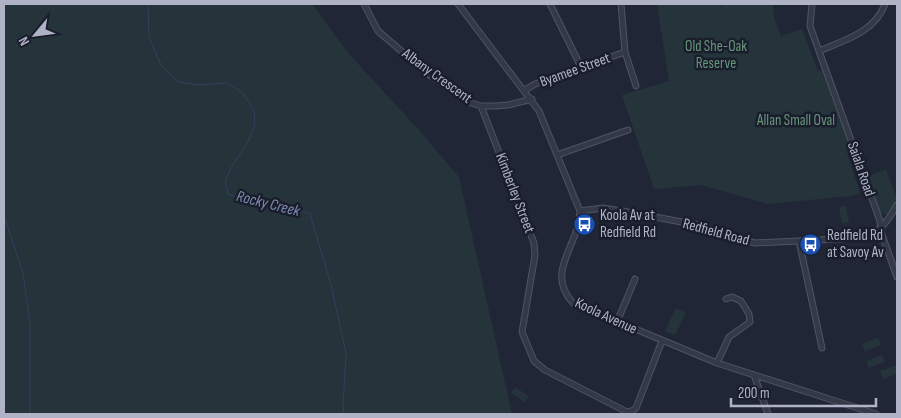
<svg xmlns="http://www.w3.org/2000/svg" width="901" height="418" viewBox="0 0 901 418" font-family="'Sofia Sans Condensed',sans-serif">
<rect width="100%" height="100%" fill="#212637"/>
<path fill="#24343a" d="M4,4h308l37,50 70,76 40,47 53,237h-508z
M657,4h116l1,14 7,18 21,-7 16,42 4,-1 29,80 -4,2 13,41 -10,3 -82,8 -67,-19 -47,4 -32,-94 47,-14z
M886,169l11,30 -8,14 -3,2 -7,-3 -12,-35z
M846,206l3,16 -7,2 -3,-17z
M676,308l10,5 -11,22 -10,-4z
M878,338l3,7 -16,6 -3,-7z
M882,355l3,7 -16,6 -3,-7z
M897,365v9l-14,5 -3,-8z
M515,387l14,9 -4,6 -14,-9z"/>
<g fill="none" stroke-linecap="round" stroke-linejoin="round">
<path stroke="#343e5f" stroke-width="1" d="M148,4l1,33 12,28 17,17 21,3 27,-2 16,9 12,18 1,14 -6,16 -18,28 -6,13 3,13 17,6 33,4 32,10 21,71 15,68 -3,53 1,8
M725,9l2,-5
M4,216l19,57 7,51v90"/>
<defs>
<path id="street" d="M364,4l14,27 50,43 43,29 10,3h14l13,-1 24,-6
M458,4l81,107 41,100c0,34 -36,60 -7,92l144,60 159,51
M550,4l31,63
M621,4l4,48 11,34
M812,4l-2,22 70,195 2,14 15,42
M819,51c26,-11 56,-19 66,-47
M525,90l10,-6 90,-32
M481,106l53,137 1,12 -13,77 12,29 11,9 82,42 5,-1 4,-3 26,-67
M557,155l71,-25
M580,211l23,-3 31,5 69,13 40,14 12,3 104,-5c22,-6 27,-14 38,-33
M799,241l23,107
M617,322l18,-43
M717,363l12,-26 21,-15 -1,-8 -8,-13 -9,-4 -6,2
M754,375l14,39"/>
</defs>
<use href="#street" stroke="#4f5363" stroke-width="7"/>
<use href="#street" stroke="#343948" stroke-width="5"/>
</g>
<defs>
<symbol id="bus-disc" viewBox="-11 -11 22 22"><circle r="9.5" fill="#1a4fb4" stroke="#1a1e2c"/><path d="M-5-6H5V4H4V6H2V4H-2V6H-4V4H-5ZM-3.5-4V0h7V-4ZM-3.5 1.2v1.5H-2V1.2ZM2 1.2v1.5H3.5V1.2Z" fill="#fff"/></symbol>
</defs>
<g fill-rule="evenodd">
<use href="#bus-disc" x="572" y="212" width="25" height="25"/>
<use href="#bus-disc" x="798" y="232" width="25" height="25"/>
</g>
<g text-anchor="middle" dominant-baseline="central" stroke-width="5" stroke-linejoin="round" paint-order="stroke">
<g font-size="15" fill="#669579" stroke="#1a1e2c">
<text x="716" y="46">Old She-Oak<tspan x="716" dy="17">Reserve</tspan></text>
<text x="796" y="120">Allan Small Oval</text>
</g>
<g font-size="15" fill="#afb3c5" stroke="#1a1e2c">
<text transform="translate(575 70) rotate(-20)">Byamee Street</text>
<text transform="translate(437 76) rotate(36)">Albany Crescent</text>
<text transform="translate(861 169) rotate(71)">Saiala Road</text>
<text transform="translate(515 193) rotate(69)">Kimberley Street</text>
<text transform="translate(716 232) rotate(15)">Redfield Road</text>
<text transform="translate(606 316) rotate(25)">Koola Avenue</text>
</g>
<g font-size="15" fill="#afb3c5" stroke="#1a1e2c" text-anchor="start">
<text x="600" y="215">Koola Av at<tspan x="600" dy="17">Redfield Rd</tspan></text>
<text x="827" y="235">Redfield Rd<tspan x="827" dy="17">at Savoy Av</tspan></text>
</g>
<g font-size="16" font-style="italic" fill="#7e8bb2" stroke="#1a1e2c">
<text transform="translate(268 204) rotate(14)">Rocky Creek</text>
</g>
</g>
<rect width="901" height="418" fill="none" stroke="#afb3c5" stroke-width="10"/>
<g transform="translate(35 35) rotate(241)" stroke="#1a1e2c" stroke-width="4" paint-order="stroke">
<path d="M0-4L9 19L0 12L-9 19Z" fill="#afb3c5"/>
<text y="-8" font-size="14" font-weight="bold" text-anchor="middle" fill="#afb3c5">N</text>
</g>
<path d="M731 398v8h145v-8" fill="none" stroke="#afb3c5" stroke-width="2.5"/>
<text x="738" y="398" font-size="15" fill="#afb3c5" stroke="#1a1e2c" stroke-width="4" paint-order="stroke">200 m</text>
</svg>
